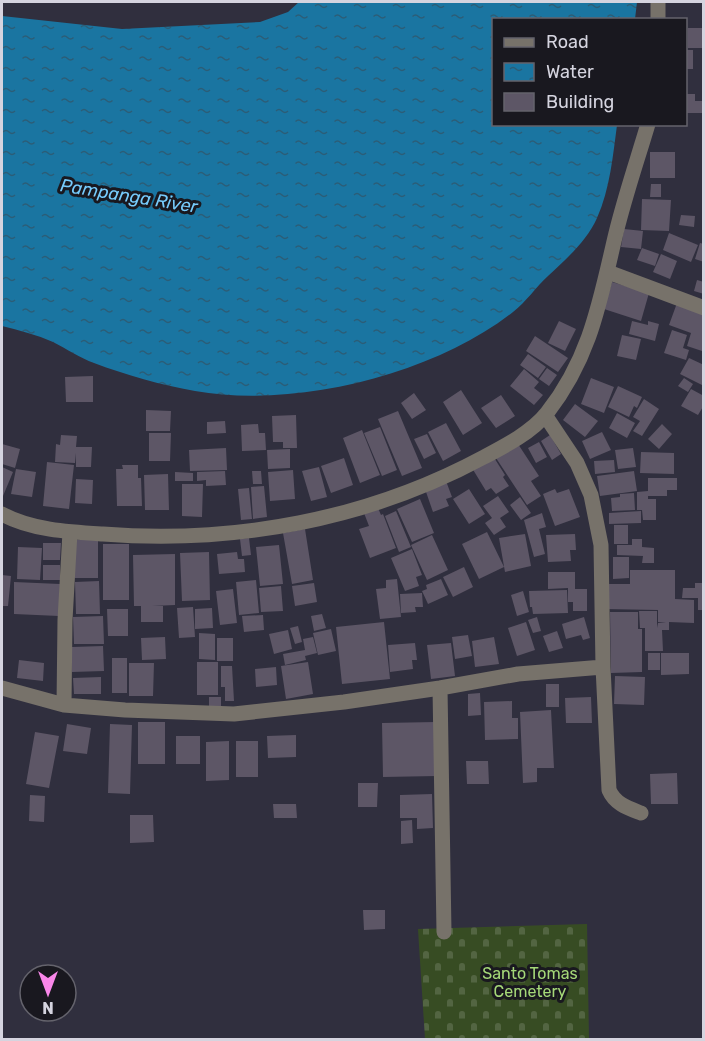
<svg xmlns="http://www.w3.org/2000/svg" width="705" height="1041" viewBox="0 0 705 1041" font-family="Rubik,sans-serif">
<defs>
<pattern id="cemetery-stones" width="16" height="16" patternUnits="userSpaceOnUse" patternTransform="scale(1.5)"><rect width="16" height="16" fill="#374c23"/><path d="M2 7V4a2 2 0 0 1 4 0v3zM10 15v-3a2 2 0 0 1 4 0v3z" fill="#536542"/></pattern>
<pattern id="water-ripples" width="26" height="14" patternUnits="userSpaceOnUse" patternTransform="scale(1.5)"><rect width="26" height="14" fill="#1a75a1"/><path d="M2 4q2-2 4 0t4 0M15 11q2-2 4 0t4 0" fill="none" stroke="#2b5d77"/></pattern>
</defs>
<rect width="100%" height="100%" fill="#302f3e"/>
<path fill="url(#cemetery-stones)" d="M587,924l2,115h-164l-7,-110z"/>
<path fill="url(#water-ripples)" d="M299,2h338l-2,17 -141,1v104l123,1c-4,30 -7,64 -20,93 -10,23 -31,41 -49,58 -12,11 -22,26 -35,36 -80,63 -219,97 -318,79 -34,-6 -69,-16 -101,-28 -14,-5 -27,-14 -41,-21 -16,-7 -34,-12 -51,-16v-310l120,13 138,-7 28,-10z"/>
<path fill="#5d5666" d="M688,28h16v20h-16z
M686,50h7v19h-7z
M686,94h9v7h9v12h-18z
M650,152h25v26h-25z
M651,184h10v13h-11z
M642,199l29,1 -2,31 -28,-1z
M681,215l14,1 -1,11 -15,-2z
M624,229l19,2 -2,18 -20,-2z
M669,233l29,12 -7,17 -28,-12z
M700,243l4,1v18l-9,-3z
M642,248l17,6 -4,12 -18,-6z
M661,254l16,7 -7,18 -17,-7z
M697,280l7,2v12l-10,-3z
M612,282l37,11 -8,28 -37,-12z
M677,303l27,9 -2,39 -15,-5 4,-13 -22,-8z
M559,321l17,8 -11,22 -17,-8z
M632,321l16,4v-4l11,3 -4,17 -26,-7z
M672,330l15,5 -4,13 6,2 -3,10 -22,-7z
M622,335l19,4 -5,21 -19,-4z
M535,336l33,22 -10,14 -32,-21z
M528,354l18,13 -8,11 -18,-13z
M689,358l15,7v21l-24,-12z
M547,368l10,7 -8,11 -10,-7z
M524,369l15,13 -5,6 9,7 -9,10 -24,-19z
M93,376v26h-27l-1,-25z
M591,378l23,9 -10,26 -23,-9z
M684,378l9,6 -5,8 -10,-6z
M618,386l24,11 -5,11 -3,-2 -5,11 -21,-10z
M691,389l13,7v9l-6,10 -17,-9z
M461,390l21,33 -19,12 -20,-33z
M414,393l12,17 -14,9 -11,-16z
M501,395l14,21 -19,12 -15,-20z
M644,399l15,10 -17,27 -9,-5 7,-10 -7,-4z
M575,404l23,17 -13,16 -22,-17z
M146,410l25,1 -1,20h-24z
M398,411l24,57 -20,8 -24,-57z
M617,413l18,10 -8,15 -18,-10z
M296,415l1,33h-14v-6h-10l-1,-26z
M225,421l1,12 -19,1v-12z
M446,423l15,28 -18,10 -15,-29z
M258,424l1,9h6l1,17 -24,1 -1,-26z
M662,424l10,10 -13,15 -11,-10z
M380,427l17,43 -15,6 -18,-43z
M362,430l18,45 -20,8 -17,-45z
M602,432l9,18 -21,9 -8,-18z
M149,433h22l-1,28h-21z
M427,434l9,19 -12,6 -10,-20z
M61,435l16,1 -1,11h16l-1,20h-15v-14l-1,10 -20,-1 1,-18 4,1z
M550,435l11,19 -9,6 -11,-19z
M539,442l8,15 -11,6 -8,-15z
M2,444l18,5 -5,19 -13,-4z
M518,444l21,32 -8,5 10,15 -14,9 -31,-47z
M226,448l1,22 -37,1 -1,-21z
M633,448l3,19 -18,2 -3,-19z
M290,449v19l-22,1 -1,-19z
M641,452l33,1v21l-34,-1z
M493,456l12,19 -2,2 6,9 -13,8 -5,-6 -5,3 -14,-23z
M344,458l9,27 -22,8 -10,-27z
M614,460l1,12 -20,2 -1,-13z
M47,462l27,3 -5,44 -26,-3z
M122,465h16v13h3l1,28h-25l-1,-37h7z
M2,467l11,5 -10,24 -1,-1z
M319,467l8,30 -16,4 -9,-30z
M16,469l20,3 -4,25 -21,-3z
M293,470l2,29 -25,2 -2,-29z
M225,471l1,14 -20,1v-6l-9,1v-9z
M252,471h9l1,13h-9z
M634,471l3,20 -37,5 -3,-20z
M175,472l18,1v8h-18z
M168,474l1,36h-24l-1,-35z
M648,478h29v12h-10v6h-19v3h8v21h-13l-1,-10h-5v-18l11,-1z
M76,479l17,1 -1,24 -17,-1z
M446,481l6,16 -6,2 3,7 -16,6 -8,-23z
M182,484h21l-1,33 -20,-1z
M264,486l3,31 -14,2 -2,-32z
M249,488l3,31 -11,1 -3,-31z
M469,489l16,25 -16,10 -16,-25z
M555,489l2,4 12,-4 11,28 -25,9 -12,-32z
M634,493l1,17 -23,1 -1,-13 9,-1v-3z
M498,496l11,16 -9,6 6,9 -12,8 -9,-12 7,-5 -9,-12z
M520,497l11,16 -10,7 -11,-15z
M420,499l14,34 -22,9 -15,-33z
M378,508l3,7 2,-1 13,34 -26,10 -11,-29 10,-3 -5,-13z
M396,511l15,36 -12,5 -14,-36z
M641,511v12l-32,1v-11z
M542,513l4,14 -7,2 6,25 -11,3 -10,-37z
M614,525h14v19h-14z
M305,529l8,51 -21,4 -9,-51z
M487,532l17,35 -25,12 -17,-35z
M525,534l6,32 -26,6 -6,-34z
M575,534l1,16h-6l1,11 -23,1 -2,-27z
M432,535l16,35 -21,10 -16,-35z
M249,538l2,17 -9,1 -2,-17z
M632,539h10v8l12,1v15h-12l1,-7 -26,-1v-10h15z
M73,540h25v38h-25z
M43,543h18l-1,17h-17z
M103,544h26v56h-26z
M279,545l4,39 -23,2 -4,-39z
M18,547l24,1 -2,32 -23,-1z
M412,549l10,26 -6,2 3,9 -14,5 -14,-33z
M209,552l1,48 -28,1 -2,-48z
M237,552l1,7h6l1,13 -26,2 -2,-20z
M175,554v51l-23,1h11v16h-22v-16h-7l-1,-51z
M613,557h16v21l-16,1z
M43,565h17v15h-17z
M464,567l9,20 -20,10 -10,-20z
M630,570h45v29l19,1v23l-25,-1v8h-7l1,21h-18v-23h4h-9l-1,-17h18v17l1,-5h8l-8,-1v-12l-54,-1v-25h26z
M548,572h27v17h12v22h-14v-9h-5v-14l-20,1z
M2,575l9,1 -3,30h-6z
M397,579l4,38 -21,2 -4,-30 10,-1v-8z
M441,579l7,16 -20,9 -6,-13 5,-2 -1,-4z
M256,580l3,33 -20,2 -3,-33z
M99,581l1,33h-24l-1,-32z
M14,582l46,2 -1,32 -45,-2z
M314,583l3,19 -22,4 -3,-20z
M695,583h9v27h-6v-12h-16l1,-10h12z
M281,586l2,25 -22,1 -2,-24z
M233,589l4,34 -17,2 -4,-34z
M567,590l1,23 -35,1 -1,-7h-2l-1,-16z
M523,591l6,21 -12,4 -6,-21z
M422,593l1,14h-8l1,5 -15,1 -1,-19z
M193,607l2,30 -16,1 -2,-30z
M212,608l1,20 -18,1v-20z
M107,609h21v27h-20z
M610,612h28v17h4v43l-31,1z
M322,614l4,14 -12,3 -3,-15z
M263,615l1,15 -20,2 -2,-16z
M103,616l1,28h-30l-1,-27z
M537,617l4,14 -8,2 -5,-13z
M584,617l6,21 -7,2 -2,-5 -15,4 -4,-15z
M384,622l6,57 -48,5 -6,-57z
M526,622l9,28 -18,6 -9,-28z
M298,626l4,16 -7,2 -5,-16z
M331,629l5,22 -18,4 -5,-22z
M288,630l4,19 -18,5 -5,-20z
M557,631l6,17 -14,4 -6,-16z
M199,633l16,1v26l-16,-1z
M468,635l4,21 -17,3 -3,-22z
M165,637l1,22 -24,1 -1,-22z
M313,637l4,16 -12,3 1,4 -21,5 -2,-11 22,-4 -2,-11z
M494,637l5,27 -24,3 -3,-26z
M217,638h16v23h-16z
M415,643l2,17h-5l1,9 -23,3 -2,-27z
M451,643l4,33 -24,3 -4,-34z
M103,646l1,25 -32,1v-25z
M648,653h12v17h-12z
M661,653h28v21l-28,1z
M112,658h15v35h-15z
M19,660l25,3 -1,18 -26,-3z
M197,662h21v33h-21z
M308,662l5,32 -27,5 -5,-33z
M129,663h25l-1,33h-24z
M221,666h11l2,35h-9v-14h-4z
M276,667l1,18 -21,2 -1,-18z
M615,676l30,1 -1,28 -30,-1z
M101,677v17h-27l-1,-16z
M546,684h13v23h-13z
M480,693l1,22 -13,1v-22z
M209,697h12v10h-12z
M591,697l1,26h-26l-1,-25z
M512,701v17h6v21l-33,1 -1,-38z
M551,710l3,58h-17v14l-14,1 -3,-71z
M138,722h27v42h-27z
M436,722l1,54 -54,1 -1,-54z
M67,724l24,4 -4,26 -24,-3z
M110,724l22,1 -2,69 -22,-1z
M35,732l24,4 -10,52 -23,-4z
M296,735v22l-28,1 -1,-22z
M176,736h24v28h-24z
M229,741v39l-23,1v-39z
M236,741h22v36h-22z
M466,761h22l1,23h-22z
M677,773l1,31h-27l-1,-30z
M358,783h20l-1,24h-19z
M432,794l1,34 -16,1v-11h-17v-23z
M30,795l15,1 -1,26 -15,-1z
M273,804h23l1,14h-23z
M130,815h23l1,27 -24,1z
M412,820l1,23 -12,1v-23z
M363,910h22v19l-21,1z"/>
<g fill="none" stroke-linecap="round" stroke-linejoin="round">
<path stroke="#77726a" stroke-width="15" d="M658,20v-18
M608,272l96,36
M545,415l32,48 14,32 10,50 2,122 6,123c6,14 19,18 32,23
M2,514c29,16 67,18 101,20 132,10 264,-14 381,-77 21,-11 48,-25 63,-44 44,-56 53,-113 69,-180 9,-37 21,-72 32,-109
M2,688l62,17 61,5 109,4 110,-12 96,-14 78,-14 85,-7
M440,688l4,244
M64,705l1,-85 5,-88"/>
</g>
<g text-anchor="middle" dominant-baseline="central" stroke-width="6" stroke-linejoin="round" paint-order="stroke">
<g font-size="16" fill="#a5d878" stroke="#19181f">
<text x="530" y="973">Santo Tomas<tspan x="530" dy="18">Cemetery</tspan></text>
</g>
<g font-size="18" font-style="italic" fill="#77ccfd" stroke="#19181f">
<text transform="translate(129 196) rotate(9)">Pampanga River</text>
</g>
</g>
<rect width="705" height="1041" fill="none" stroke="#d5d4df" stroke-width="6"/>
<rect x="492" y="18" width="195" height="108" fill="#19181f" stroke="#64636c" stroke-width="1.5"/>
<rect x="504" y="38" width="30" height="9" fill="#77726a" stroke="#64636c" stroke-width="1.5"/>
<text x="546" y="48" font-size="18" fill="#d5d4df">Road</text>
<rect x="504" y="63" width="30" height="18" fill="url(#water-ripples)" stroke="#64636c" stroke-width="1.5"/>
<text x="546" y="78" font-size="18" fill="#d5d4df">Water</text>
<rect x="504" y="93" width="30" height="18" fill="#5d5666" stroke="#64636c" stroke-width="1.5"/>
<text x="546" y="108" font-size="18" fill="#d5d4df">Building</text>
<g transform="translate(48 993) rotate(180)"><circle r="28" fill="#19181f" stroke="#64636c" stroke-width="1.5"/>
<path d="M0-4.5L10 22L0 15L-10 22Z" fill="#f987e9"/>
<text y="-9" font-size="16" font-weight="bold" text-anchor="middle" fill="#d5d4df">N</text>
</g>
</svg>
